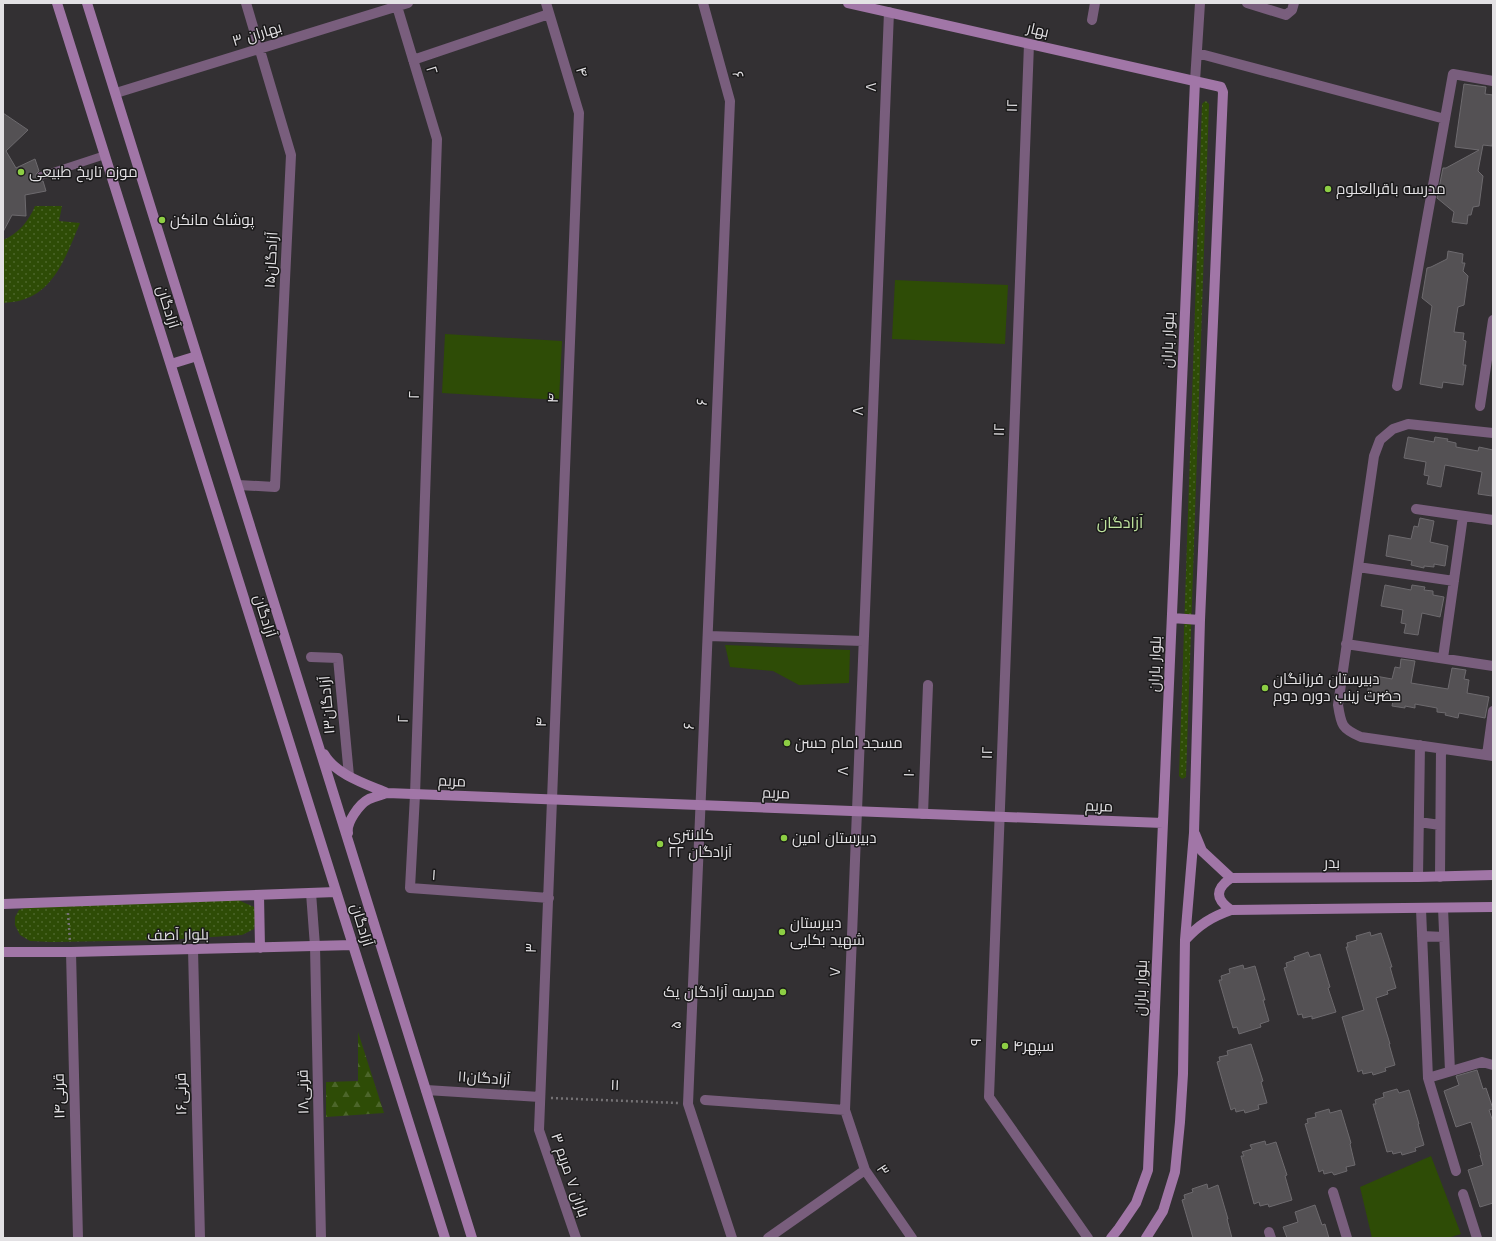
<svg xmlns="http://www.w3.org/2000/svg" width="1496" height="1241" viewBox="0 0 1496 1241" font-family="Jost,Cairo,sans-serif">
<defs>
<pattern id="grass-dots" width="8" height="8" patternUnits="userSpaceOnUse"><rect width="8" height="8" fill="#2e4c06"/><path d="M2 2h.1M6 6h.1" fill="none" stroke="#4c662a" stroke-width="1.8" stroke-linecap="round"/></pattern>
<pattern id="forest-firs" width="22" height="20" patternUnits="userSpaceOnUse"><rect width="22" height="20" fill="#2e4c06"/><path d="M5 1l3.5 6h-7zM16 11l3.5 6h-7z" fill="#4c662a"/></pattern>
</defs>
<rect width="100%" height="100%" fill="#333033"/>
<path fill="url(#grass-dots)" d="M1206,101l3,3 -23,673 -4,2 -3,-3 23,-672 2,-2z
M35,206h27l-3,15 21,2c-13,30 -24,67 -58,77 -6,2 -13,2 -19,3v-63c15,-6 26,-19 32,-34z
M236,899l18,8 2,11 -2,11 -12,6 -75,5 -115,2 -22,-1 -10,-6 -5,-10v-8l4,-7 8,-3z"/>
<path fill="url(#forest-firs)" d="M358,1032l26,81 -58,4v-35l32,-1z"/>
<path fill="#2e4c06" d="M895,280l113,5 -3,59 -113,-5z
M445,334l117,7 -3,59 -117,-7z
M725,645l125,5 -1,33 -50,2 -26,-14 -43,-4z
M1431,1156l30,78 -13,4h-76l-12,-51z"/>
<path fill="#545154" stroke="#6d6a6e" d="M1464,84l22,3 -1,7 8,1v44l-1,7 -9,-1 -5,26 5,5 -4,30 -6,1 -2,8h-3l-1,9 -15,-2 2,-10 -17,-14 6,-30h3l33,-18 -24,-3z
M3,113l25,17 -22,21 10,17 19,-9 4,12 -3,3v4l4,3h3l3,10 -21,4 1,21 -14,-1 -9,17z
M1448,251l15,3 -1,9h3l-2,8 5,5 -4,29 -6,2 -4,25 10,1 -1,7 3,1 -3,24h3l-3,20 -20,-3 -1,6 -22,-4 12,-78 -10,-8 5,-30 4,-1 16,-8z
M1408,437l26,5 1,-5 13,2 -1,2 9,2v4l22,4 1,-4 14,3 -1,46 -14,-2 4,-22 -37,-7 -4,22 -14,-3 2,-8 -5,-1 2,-13 -22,-4z
M1420,518l14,3 -4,21 18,4 -3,20 -11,-2v3l-10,-1v2l-13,-3 1,-4 -26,-5 3,-21 22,4 3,-13 4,1z
M1385,585l26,5 1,-5 13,2 -1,3 9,1v4l11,2 -4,20 -18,-4 -4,22 -14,-2 2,-9 -5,-1 2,-13 -22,-4z
M1401,659l14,2 -4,22 37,6 4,-21 14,2 -2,9 5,1 -2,13 22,4 -4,21 -26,-5 -1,5 -13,-3 1,-2 -9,-1v-4l-22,-4v4l-10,-2v2l-13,-2 1,-5 -26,-5 3,-21 22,4 3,-12 5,1z
M1370,932l1,4 10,-3 11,34h-2l6,21 -9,3 1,3 -12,4 14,46h-1l6,21 -10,3 1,3 -13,4 -1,-3 -9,2 -1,-4 -4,2 -16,-55 22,-7 -18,-63h2l-1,-4 10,-3 -1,-4z
M1308,952l2,5 10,-3 10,33 -2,1 8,24 -24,7v-3l-9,2 -1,-4 -4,1 -14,-47 3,-1 -1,-4 9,-3 -1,-3z
M1243,965l1,4 11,-3 10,34h-2l6,21 -9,3 1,3 -22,7 -2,-7 -4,1 -14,-48h3l-1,-4 9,-3 -1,-4z
M1251,1044l12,37 -2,1 6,21 -9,2 1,4 -14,4 -1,-3 -8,2 -1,-4 -4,2 -14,-48 3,-1 -1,-4 9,-2 -1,-4z
M1477,1070l6,19 3,-1 7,21 -4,1 4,12v81l-13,4 -12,-37 15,-5 -3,-10h1l-10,-33 -15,5 -12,-36 15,-6 -3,-9z
M1397,1089l2,4 10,-3 10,34h-1l6,21 -9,3 1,3 -14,4 -1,-3 -8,2 -1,-3 -5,1 -14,-48h3l-1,-4 9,-3 -1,-4z
M1329,1109l1,4 11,-3 10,33 -1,1 5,21 -9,2 1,4 -13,4 -2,-3 -8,2 -1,-4 -4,2 -14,-48 3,-1 -1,-4 9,-2 -1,-4z
M1265,1141l1,4 10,-3 11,33 -2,1 7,24 -23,7 -1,-3 -8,2 -1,-4 -5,2 -13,-48h3l-2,-4 10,-3 -2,-4z
M1207,1184l1,5 10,-4 10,34h-1l5,19h-39l-11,-38 3,-1 -1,-4 9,-3 -1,-3z
M1315,1205l7,20 3,-1 4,14h-42l-4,-11 15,-5 -3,-10z"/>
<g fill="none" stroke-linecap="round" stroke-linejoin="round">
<path stroke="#757275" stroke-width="2.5" stroke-dasharray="2 3" stroke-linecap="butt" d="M68,913l2,29
M551,1098l127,5"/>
<path stroke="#795e7d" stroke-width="8" d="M41,176l64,-21"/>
<path stroke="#795e7d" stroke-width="10" d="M396,3l41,136 -22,656 -5,93 139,10
M546,3l33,110 -40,1017 37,108
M703,3l27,98 -42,1003 44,134
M1247,3l39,12 6,-5 2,-7
M889,12l-44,1098 20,60 47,68
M1092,20l3,-17
M1029,44l-40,1053 99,141
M1197,53l248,66
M413,60l136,-46
M1195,81l5,-78
M116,93l292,-90
M1397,386l56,-312 40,7
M1480,406l13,-86
M1493,433l-85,-9 -15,5 -13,11 -6,16 -36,249c3,20 4,24 23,32l132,19
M238,485l37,2 16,-332 -45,-152
M1416,509l77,11
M1358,567l96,14
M708,636l155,5
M1346,644l147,22
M311,657l27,1 11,118
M1443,658l20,-142
M1487,755l6,-44
M923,814l5,-129
M1419,822l21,3
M1418,877l2,-132
M1440,877l1,-128
M311,893l4,53 6,292
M1443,908l7,163
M1421,909l7,169
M1422,936l22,1
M193,949l7,289
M71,952l7,286
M426,1090l114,7
M705,1100l140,10
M1456,1171l-28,-93 54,-16 11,3
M1333,1192l14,46
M1463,1194l14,44
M1269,1232l2,6
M768,1238l97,-68"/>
<path stroke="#a176a7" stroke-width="10" d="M57,3l388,1235
M87,3l385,1235
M848,3l373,84 2,5 -23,528 -6,213 -9,107 -2,134 -3,48 -5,50 -12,39 -17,27
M171,364l26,-8
M1172,618l28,2
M324,754c12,21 42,30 63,39
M348,833c-2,-10 11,-29 21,-34 5,-2 12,-4 18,-6l776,30
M1195,834l7,17 29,27 187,-1 75,-2
M259,895l1,53
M3,904l333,-12
M1231,910c-16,-11 -16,-21 0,-32
M1185,940c14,-15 26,-23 46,-30l262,-3
M3,952h68l282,-7
M1111,1238l8,-10 17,-25 12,-33 47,-1089"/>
</g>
<g fill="#8dce44" stroke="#1a191a" stroke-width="1.5">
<circle cx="21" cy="172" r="4"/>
<circle cx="1328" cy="189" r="4"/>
<circle cx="162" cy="220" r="4"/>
<circle cx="1265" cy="688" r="4"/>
<circle cx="787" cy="743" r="4"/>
<circle cx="784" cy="838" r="4"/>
<circle cx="660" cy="844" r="4"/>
<circle cx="782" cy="932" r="4"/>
<circle cx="783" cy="992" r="4"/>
<circle cx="1005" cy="1046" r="4"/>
</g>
<g text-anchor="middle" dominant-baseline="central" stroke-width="3" stroke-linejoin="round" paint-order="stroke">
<g font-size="15" fill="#e3e1e4" stroke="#1a191a">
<text transform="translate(1038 30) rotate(13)">بهار</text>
<text transform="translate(257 34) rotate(-17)">بهاران ۳</text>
<text transform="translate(432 70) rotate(73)">۲</text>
<text transform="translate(582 72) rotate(73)">۴</text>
<text transform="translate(738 75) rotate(75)">۶</text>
<text transform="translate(871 87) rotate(-88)">۸</text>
<text transform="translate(1012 106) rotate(-88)">۱۲</text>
<text transform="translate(271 260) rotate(-87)">آزادگان۱۵</text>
<text transform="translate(168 307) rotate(73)">آزادگان</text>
<text transform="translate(1168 340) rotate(-88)">بلوار باران</text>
<text transform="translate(414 395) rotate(-88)">۲</text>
<text transform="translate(553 398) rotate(-88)">۴</text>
<text transform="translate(702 402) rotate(-88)">۶</text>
<text transform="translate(858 411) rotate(-88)">۸</text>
<text transform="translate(999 430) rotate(-88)">۱۲</text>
<text transform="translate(265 616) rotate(73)">آزادگان</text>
<text transform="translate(1155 664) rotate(-88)">بلوار باران</text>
<text transform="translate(327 705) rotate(-95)">آزادگان۱۳</text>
<text transform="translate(403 719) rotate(-88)">۲</text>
<text transform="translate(541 722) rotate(-88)">۴</text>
<text transform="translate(689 726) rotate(-88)">۶</text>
<text transform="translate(987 753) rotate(-88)">۱۲</text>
<text transform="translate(843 771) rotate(-88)">۸</text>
<text transform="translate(909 773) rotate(-88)">۱۰</text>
<text transform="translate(452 781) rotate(2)">مریم</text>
<text transform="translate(776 793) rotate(2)">مریم</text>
<text transform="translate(1099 806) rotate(2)">مریم</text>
<text x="1332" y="863">بدر</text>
<text transform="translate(434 875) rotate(4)">۱</text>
<text transform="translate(362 925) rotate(73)">آزادگان</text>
<text transform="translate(178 935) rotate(-1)">بلوار آصف</text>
<text transform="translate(531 948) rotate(-88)">۳</text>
<text transform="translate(835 972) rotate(-88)">۷</text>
<text transform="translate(1141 988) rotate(-88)">بلوار باران</text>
<text transform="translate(676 1025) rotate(-88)">۵</text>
<text transform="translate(976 1042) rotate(-88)">۹</text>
<text transform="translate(484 1078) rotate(4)">آزادگان۱۱</text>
<text transform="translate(615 1085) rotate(2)">۱۱</text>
<text transform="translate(303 1092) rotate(-91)">قرنی۱۸</text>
<text transform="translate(181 1094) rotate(-91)">قرنی۱۶</text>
<text transform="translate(59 1096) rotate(-91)">قرنی۱۴</text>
<text transform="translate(883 1170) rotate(57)">۳</text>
<text transform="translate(570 1175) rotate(71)">باران ۷ مریم ۳</text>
</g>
<g font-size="15" fill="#e3e1e4" stroke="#1a191a" text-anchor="start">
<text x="29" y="172">موزه تاریخ طبیعی</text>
<text x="1336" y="189">مدرسه باقرالعلوم</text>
<text x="170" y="220">پوشاک مانکن</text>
<text x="1273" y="679">دبیرستان فرزانگان<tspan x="1273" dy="17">حضرت زینب دوره دوم</tspan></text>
<text x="795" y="743">مسجد امام حسن</text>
<text x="668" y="835">کلانتری<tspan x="668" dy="17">۲۲ آزادگان</tspan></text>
<text x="792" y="838">دبیرستان امین</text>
<text x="790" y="923">دبیرستان<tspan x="790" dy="17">شهید بکایی</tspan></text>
<text x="775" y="992" text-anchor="end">مدرسه آزادگان یک</text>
<text x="1013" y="1046">سپهر۴</text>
</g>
<g font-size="16" fill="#bfe49e" stroke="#1a191a">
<text x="1120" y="522">آزادگان</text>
</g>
</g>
<rect width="1496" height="1241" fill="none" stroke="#e3e1e4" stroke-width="8"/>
</svg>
